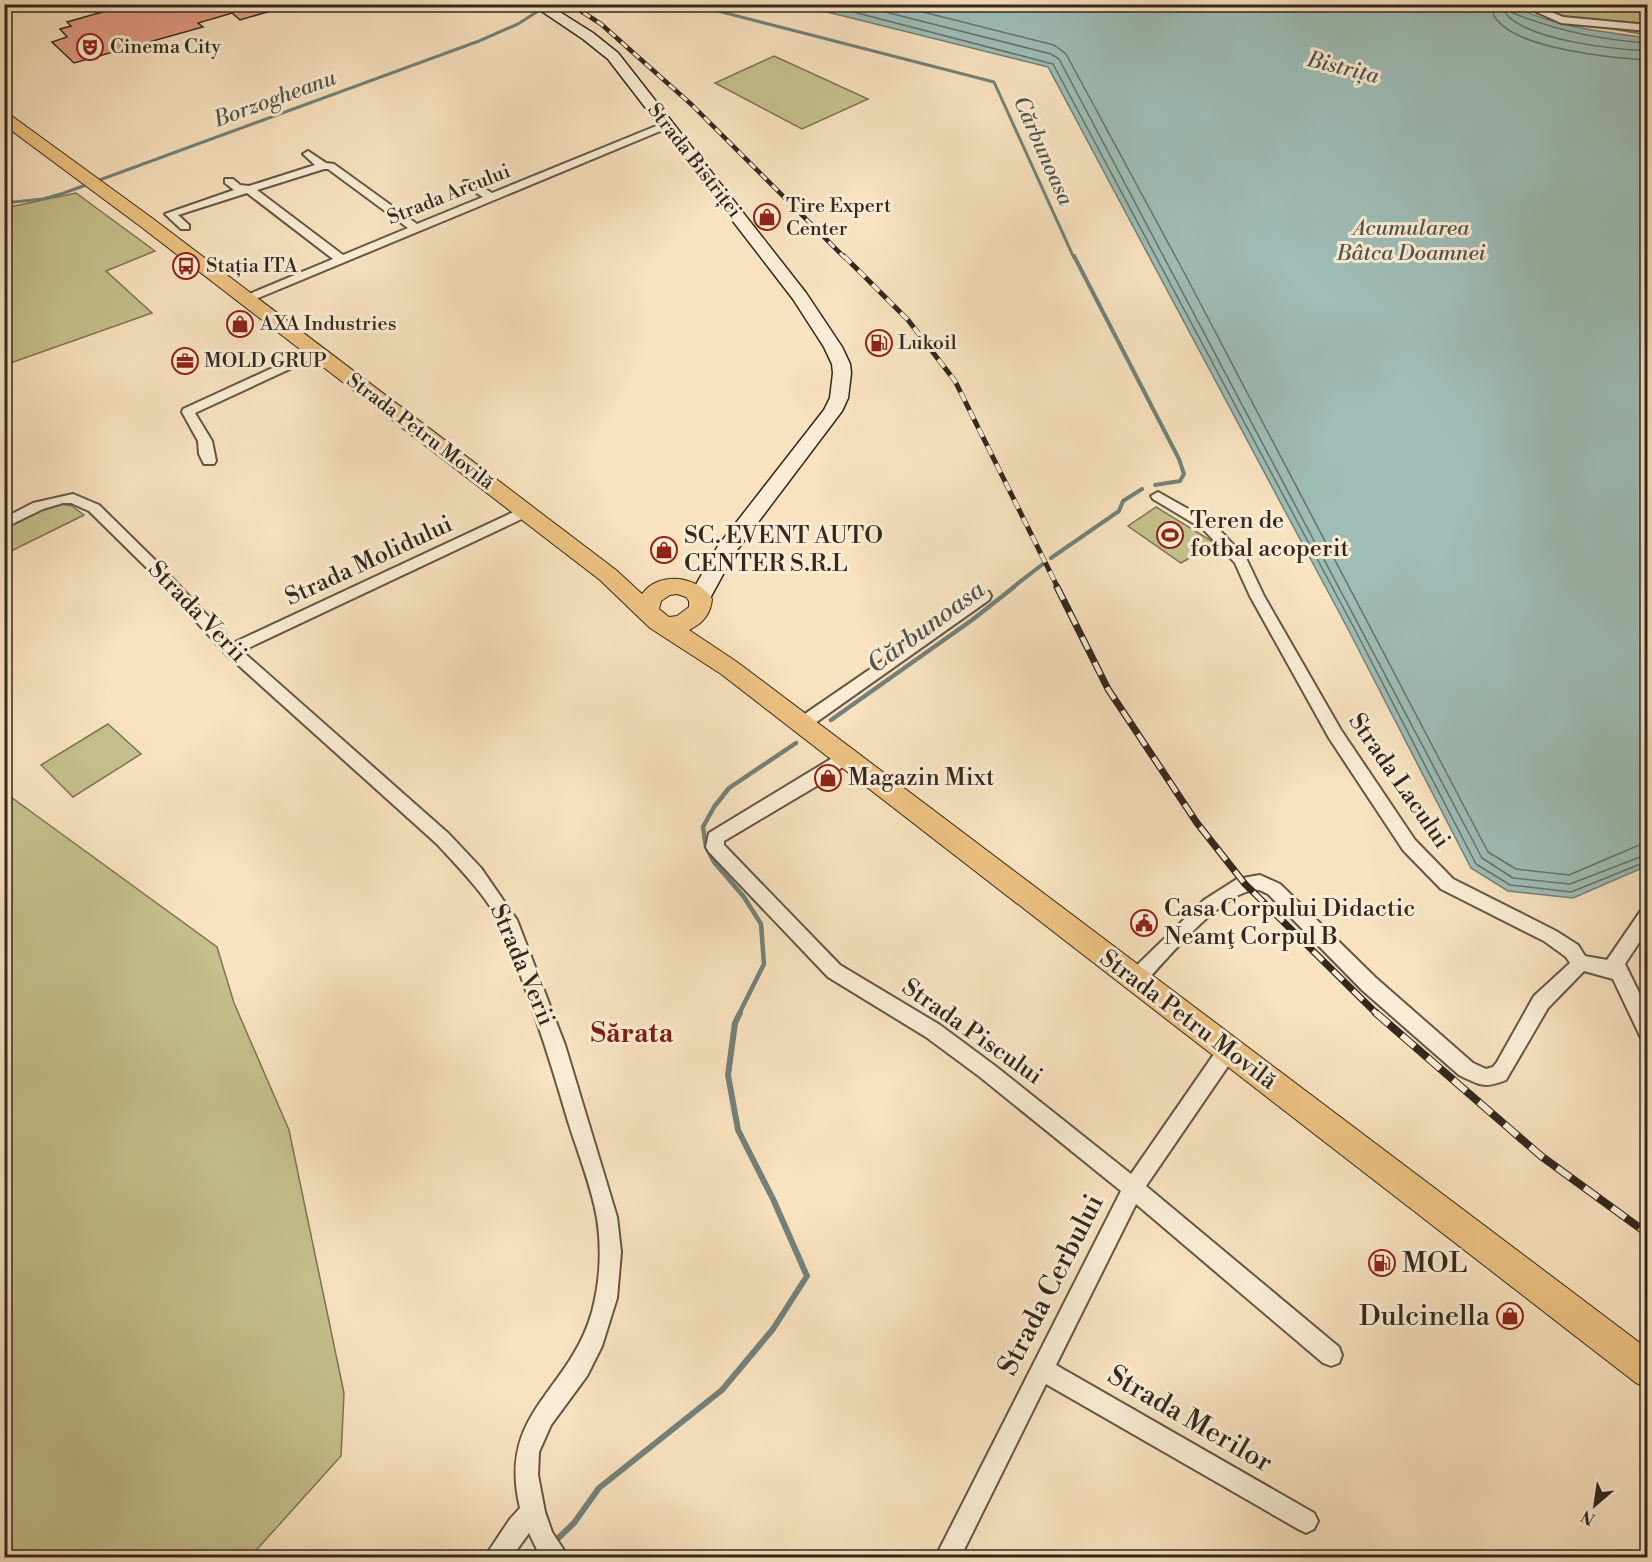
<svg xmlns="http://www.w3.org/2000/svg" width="1652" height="1562" viewBox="0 0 1652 1562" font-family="'Libre Bodoni',serif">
<rect width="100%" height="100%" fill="#f8e2bf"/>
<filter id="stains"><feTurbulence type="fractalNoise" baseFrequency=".00333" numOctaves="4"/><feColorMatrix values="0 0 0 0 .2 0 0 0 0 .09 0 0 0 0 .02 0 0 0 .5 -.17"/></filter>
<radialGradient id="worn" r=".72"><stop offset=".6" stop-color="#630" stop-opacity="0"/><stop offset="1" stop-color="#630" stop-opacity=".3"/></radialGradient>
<path fill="#c5c08c" stroke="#7c7455" stroke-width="1.5" d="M1524,5h123v30l-72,-13z
M774,56l94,43 -66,30 -87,-46z
M76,193l79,58 -49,20 46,42 -147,52v-157z
M61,504l11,2 12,9 -79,39v-25l42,-23z
M1156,507l59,36 -34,20 -53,-37z
M108,724l33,30 -68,43 -32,-32z
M4,792l213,155 17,56 55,127 55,263 -3,63 -91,101h-245z"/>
<path fill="#9ebdb7" stroke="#73817a" stroke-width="1.5" d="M1509,4c45,23 90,27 138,34v828l-74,32 -65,-7 -37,-23 -123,-239 -300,-562 -249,-62z"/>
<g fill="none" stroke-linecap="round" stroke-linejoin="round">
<path stroke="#68726a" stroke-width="1.5" d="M823,4l230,60 300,562 123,238 34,21 61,7 77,-31
M854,4l197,50 8,5 423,799 31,20 57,6 78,-30
M891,4l163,41 12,9 120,222 302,576 28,17 53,6 68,-29 11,-1
M1492,4c0,6 1,13 6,17 23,28 114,37 150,39
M1501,4c2,4 4,9 7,12 25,25 105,33 140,35
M1509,4l4,9c44,18 88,27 135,30"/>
<path stroke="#73817a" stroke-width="3" d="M702,4l12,6 280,72 80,176
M4,203l39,-4 21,-6 415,-152 39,-17 31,-20"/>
<path stroke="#73817a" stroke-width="4" d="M1074,256l105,203 5,15 -4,7 -25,4
M1051,558l68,-47 4,-10 19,-12
M1012,588l31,-24"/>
<path stroke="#73817a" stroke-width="4.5" d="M831,720l141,-100 42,-33
M739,1014l25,-50 -3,-40 -17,-27 -30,-35 -8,-15 -3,-20 11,-20 15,-19 67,-45"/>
<path stroke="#73817a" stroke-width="6" d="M553,1543l21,-20 25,-35 123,-98 51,-61 34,-53 -34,-77 -35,-69 -10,-55 7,-52 5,-10"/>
</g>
<path fill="#e59c87" stroke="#33281e" stroke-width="1.5" d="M131,4h150v4l-41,12 -8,-7 -34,10 5,4 -129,36 -22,-21 15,-5 -7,-8 11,-3 -4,-4z"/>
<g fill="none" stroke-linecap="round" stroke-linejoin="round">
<defs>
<path id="street" d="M1519,4h13l31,13 85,8v6l-87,-8z
M666,122l4,1v4l-424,176 -4,-2v-4l91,-38 -86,-66 -69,22 11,10v4h-8l-16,-15 69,-24 -9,-7v-4h8l7,6 9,1 66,-21 -12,-11 5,-3 18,12 8,1 83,60 66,-27 -19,-12v-4h8l20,12zM324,169h4l80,59 -65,27 -86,-65z
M316,348l6,4 -2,3 -125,58 17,28 4,20 -2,3h-10l-5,-10 -1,-13 -16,-29 1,-3z
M1158,492l55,31 33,35 18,38 77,134 74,110 38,39 103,52 22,14 7,11 22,4 35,-51 6,-2v22l-23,35 23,47v29l-7,-2 -28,-59 -29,-8 -36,37 -42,72c-22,9 -26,5 -47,-5l-97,-85 -94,-96c-5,-2 -8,-5 -13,-4 -33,2 -89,70 -112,95l-7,2 -7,-2 -2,-6 2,-6 75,-73 33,-21 23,-4 20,9 96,94 97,85 13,6 7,-2 4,-5 37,-66 36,-33 -4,-6 -22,-16 -103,-52 -38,-39 -74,-112 -79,-142 -15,-33 -32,-34 -50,-30 -2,-3z
M73,494l26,11 61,60 73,78 287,-134h10l2,3 -2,3 -288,136 207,183 32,34 36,52 48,125 52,172 4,35 -4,46 -15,48 -15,30 -36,49 -12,27 -1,23 7,37 7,20 17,26h-28l-12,-25 -18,25h-27l26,-39 10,-11c-23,-96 49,-115 72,-196 8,-30 10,-63 5,-94 -6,-34 -20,-67 -30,-100 -13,-45 -27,-89 -43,-133 -7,-20 -13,-41 -23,-60 -15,-30 -41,-56 -64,-81l-211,-190 -76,-83 -61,-60 -18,-8h-8l-20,6 -39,19v-10l29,-15z
M984,591l5,1 2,4 -2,4 -181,128h-12l-2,-4 2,-4z
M844,751l6,2 2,4 -2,4 -25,20 -101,60v4l116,120 100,60 54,40 137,109 90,-130 7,-3 7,3 3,6 -3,6 -89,130 193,161 3,8 -3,8 -8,3 -8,-3 -187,-159 -80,161 258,148 4,8 -4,8 -8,4 -8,-4 -252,-145 -86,174h-25l186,-367 -141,-114 -54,-40 -98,-60 -119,-125 -3,-5 3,-14z"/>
<path id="secondary" d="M531,4h16l46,29 25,20 188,240 36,54 8,17 1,9 -3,25 -6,13 -108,143 -26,48 -8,2 -8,-2 -3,-5 29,-51 106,-136 6,-12 3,-25 -1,-9 -8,-17 -31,-48 -185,-240 -25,-20z"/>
<path id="primary" d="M4,113l5,1 143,104 464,352 26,24c17,-24 57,-18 70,5 -1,15 -10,25 -23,31l48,32 911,687v39l-12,-5 -915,-709 -71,-46 -50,-48 -460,-354 -136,-101zM677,594l9,3 3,4v6l-12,9 -8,1 -10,-8 2,-8 9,-6z"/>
</defs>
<use href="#street" stroke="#645646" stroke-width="4"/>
<use href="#secondary" stroke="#33281e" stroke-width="3"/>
<use href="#primary" stroke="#33281e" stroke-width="2"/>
<use href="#street" fill="#faecd5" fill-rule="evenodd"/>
<use href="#secondary" fill="#faecd5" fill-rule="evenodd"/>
<use href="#primary" fill="#ecc180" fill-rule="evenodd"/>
<defs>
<path id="rail-far3" d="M570,4l31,20 91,81 153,153"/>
<path id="rail-far2" d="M844,256l64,64 47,61 103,207"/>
<path id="rail-far1" d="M1057,587l51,102 89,134 48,61 132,130"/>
<path id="rail" d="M1376,1013l165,143 107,78"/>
</defs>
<use href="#rail-far3" stroke="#33281e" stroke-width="4.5"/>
<use href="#rail-far2" stroke="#33281e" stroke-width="5"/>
<use href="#rail-far1" stroke="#33281e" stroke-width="7"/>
<use href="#rail" stroke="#33281e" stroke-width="8"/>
<use href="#rail-far3" stroke="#faecd5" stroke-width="3" stroke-dasharray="8" stroke-linecap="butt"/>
<use href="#rail-far2" stroke="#faecd5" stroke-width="4" stroke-dasharray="10" stroke-linecap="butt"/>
<use href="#rail-far1" stroke="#faecd5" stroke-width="4.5" stroke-dasharray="14" stroke-linecap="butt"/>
<use href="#rail" stroke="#faecd5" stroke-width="6" stroke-dasharray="17" stroke-linecap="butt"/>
</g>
<defs>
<symbol id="theatre-ring" viewBox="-11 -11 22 22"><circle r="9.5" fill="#faecd5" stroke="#8f2418" stroke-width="1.5"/><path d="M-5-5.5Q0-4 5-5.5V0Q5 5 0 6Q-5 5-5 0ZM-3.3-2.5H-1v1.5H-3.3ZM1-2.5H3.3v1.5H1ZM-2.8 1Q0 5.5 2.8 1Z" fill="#8f2418"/></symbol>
<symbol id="shop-ring" viewBox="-11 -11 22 22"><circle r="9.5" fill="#faecd5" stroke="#8f2418" stroke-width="1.5"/><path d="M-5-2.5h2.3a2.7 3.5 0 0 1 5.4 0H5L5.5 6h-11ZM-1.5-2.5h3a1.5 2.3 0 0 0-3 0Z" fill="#8f2418"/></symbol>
<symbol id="bus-ring" viewBox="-11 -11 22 22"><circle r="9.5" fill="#faecd5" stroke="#8f2418" stroke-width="1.5"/><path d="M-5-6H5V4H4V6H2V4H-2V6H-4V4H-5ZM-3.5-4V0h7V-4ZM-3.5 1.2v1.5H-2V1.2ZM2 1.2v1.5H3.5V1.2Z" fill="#8f2418"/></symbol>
<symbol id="fuel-ring" viewBox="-11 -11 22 22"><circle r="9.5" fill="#faecd5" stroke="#8f2418" stroke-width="1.5"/><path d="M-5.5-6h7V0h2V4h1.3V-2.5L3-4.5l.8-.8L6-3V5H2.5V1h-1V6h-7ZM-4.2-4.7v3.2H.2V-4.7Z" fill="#8f2418"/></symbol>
<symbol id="office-ring" viewBox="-11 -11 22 22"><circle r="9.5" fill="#faecd5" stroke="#8f2418" stroke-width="1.5"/><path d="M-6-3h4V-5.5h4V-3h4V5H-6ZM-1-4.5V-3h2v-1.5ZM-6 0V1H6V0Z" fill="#8f2418"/></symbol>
<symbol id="stadium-ring" viewBox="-11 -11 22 22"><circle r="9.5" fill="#faecd5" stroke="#8f2418" stroke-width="1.5"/><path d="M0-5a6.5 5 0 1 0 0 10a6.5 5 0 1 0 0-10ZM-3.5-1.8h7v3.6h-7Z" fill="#8f2418"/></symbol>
<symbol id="civic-ring" viewBox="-11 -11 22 22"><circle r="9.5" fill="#faecd5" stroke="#8f2418" stroke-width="1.5"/><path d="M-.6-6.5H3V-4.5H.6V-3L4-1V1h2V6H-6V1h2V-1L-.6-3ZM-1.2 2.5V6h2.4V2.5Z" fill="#8f2418"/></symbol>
</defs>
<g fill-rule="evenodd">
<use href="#theatre-ring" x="75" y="32" width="30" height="30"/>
<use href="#shop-ring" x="752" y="202" width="30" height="30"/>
<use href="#bus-ring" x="171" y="251" width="30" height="30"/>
<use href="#shop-ring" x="225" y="309" width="30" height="30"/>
<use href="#fuel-ring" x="864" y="328" width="30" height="30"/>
<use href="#office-ring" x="170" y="346" width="30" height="30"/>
<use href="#stadium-ring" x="1155" y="520" width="30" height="30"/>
<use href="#shop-ring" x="649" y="535" width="30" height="30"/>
<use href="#shop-ring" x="813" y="763" width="30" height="30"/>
<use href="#civic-ring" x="1129" y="908" width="30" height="30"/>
<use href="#fuel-ring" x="1367" y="1248" width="30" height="30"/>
<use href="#shop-ring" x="1495" y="1301" width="30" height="30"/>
</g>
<g text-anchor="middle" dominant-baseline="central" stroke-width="6" stroke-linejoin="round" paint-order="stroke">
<g font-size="20" fill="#33281e" stroke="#faecd5" text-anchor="start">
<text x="110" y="47">Cinema City</text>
<text x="786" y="206">Tire Expert<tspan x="786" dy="23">Center</tspan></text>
<text x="206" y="266">Stația ITA</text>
<text x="260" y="324">AXA Industries</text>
<text x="898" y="343">Lukoil</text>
<text x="204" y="361">MOLD GRUP</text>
</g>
<g font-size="20" fill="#33281e" stroke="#faecd5">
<text transform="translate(694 161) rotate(52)">Strada Bistriței</text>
<text transform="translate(449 195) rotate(-22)">Strada Arcului</text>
<text transform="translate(420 432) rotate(37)">Strada Petru Movilă</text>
</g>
<g font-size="22" font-style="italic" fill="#53554c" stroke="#faecd5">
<text transform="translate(1343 68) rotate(14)">Bistrița</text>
<text transform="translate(275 99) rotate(-20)">Borzogheanu</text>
<text transform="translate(1043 151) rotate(66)">Cărbunoasa</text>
<text x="1411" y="228">Acumularea<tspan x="1411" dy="25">Bâtca Doamnei</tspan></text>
</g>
<g font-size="24" fill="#33281e" stroke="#faecd5" text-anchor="start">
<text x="1190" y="521">Teren de<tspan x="1190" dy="28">fotbal acoperit</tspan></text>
<text x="684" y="536">SC. EVENT AUTO<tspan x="684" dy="28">CENTER S.R.L</tspan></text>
<text x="848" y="778">Magazin Mixt</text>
<text x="1164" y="909">Casa Corpului Didactic<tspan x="1164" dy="28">Neamţ Corpul B</tspan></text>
</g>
<g font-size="24" fill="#33281e" stroke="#faecd5">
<text transform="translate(369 561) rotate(-25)">Strada Molidului</text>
<text transform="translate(197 612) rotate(46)">Strada Verii</text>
<text transform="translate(1399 781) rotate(55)">Strada Lacului</text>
<text transform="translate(522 965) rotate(67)">Strada Verii</text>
<text transform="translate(1188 1020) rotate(37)">Strada Petru Movilă</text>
<text transform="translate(972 1032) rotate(35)">Strada Piscului</text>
</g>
<g font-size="26" font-style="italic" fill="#53554c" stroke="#faecd5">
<text transform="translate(926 627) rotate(-36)">Cărbunoasa</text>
</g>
<g font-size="27" font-weight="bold" fill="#7a1f14" stroke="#faecd5">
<text x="632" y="1034">Sărata</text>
</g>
<g font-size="28" fill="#33281e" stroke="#faecd5" text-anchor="start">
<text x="1402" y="1263">MOL</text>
<text x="1490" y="1316" text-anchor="end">Dulcinella</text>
</g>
<g font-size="28" fill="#33281e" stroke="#faecd5">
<text transform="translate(1051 1285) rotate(-63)">Strada Cerbului</text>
<text transform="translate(1190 1419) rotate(30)">Strada Merilor</text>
</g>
</g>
<rect width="1652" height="1562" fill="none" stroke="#f8e2bf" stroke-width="24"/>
<rect x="6" y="6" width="1640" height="1550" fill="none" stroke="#33281e" stroke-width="3"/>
<rect x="12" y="12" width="1628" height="1538" fill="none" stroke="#33281e" stroke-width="1.5"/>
<g transform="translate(1595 1505) rotate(209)" stroke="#faecd5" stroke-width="4.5" paint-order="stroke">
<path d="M0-4.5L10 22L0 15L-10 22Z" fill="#33281e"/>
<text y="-9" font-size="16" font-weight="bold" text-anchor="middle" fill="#33281e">N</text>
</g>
<rect width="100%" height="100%" filter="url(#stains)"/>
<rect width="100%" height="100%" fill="url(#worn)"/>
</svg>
